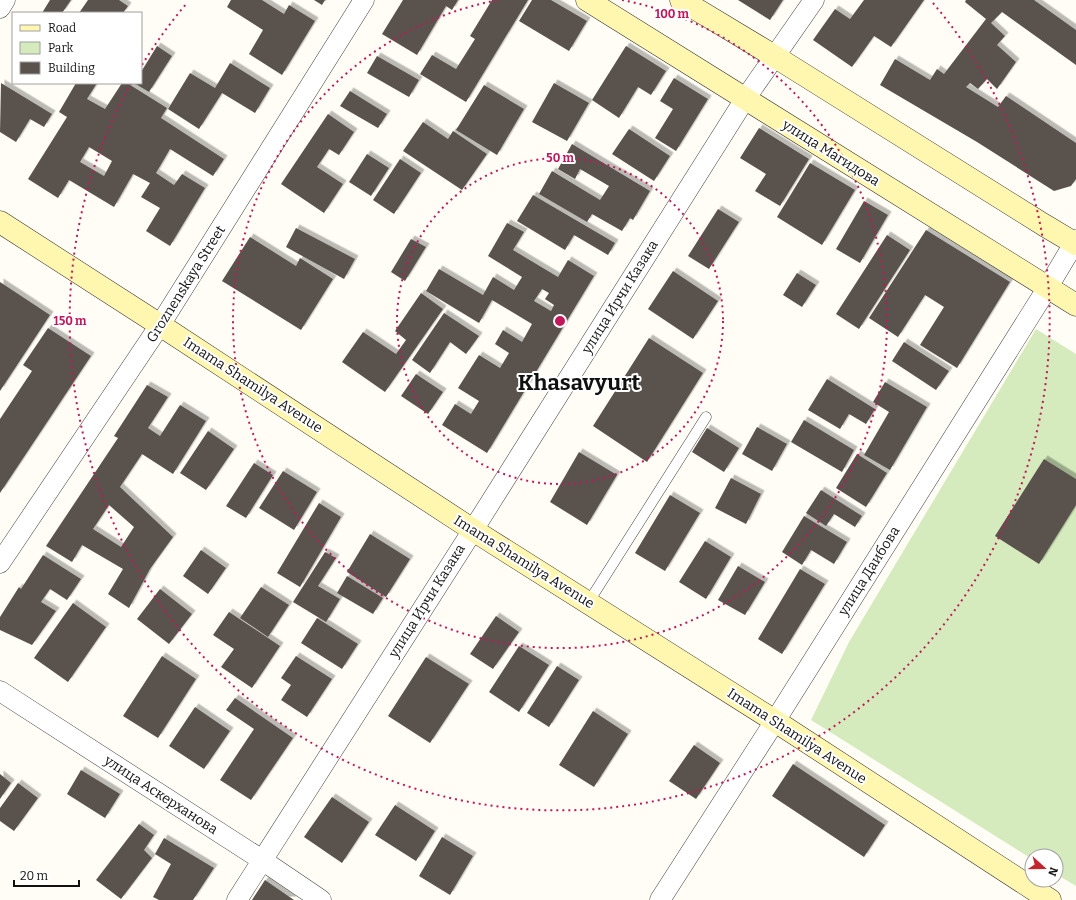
<svg xmlns="http://www.w3.org/2000/svg" width="1076" height="900" viewBox="0 0 1076 900" font-family="Bitter,serif">
<defs>
<filter id="shadow"><feDropShadow dx="3.5" dy="-3.5" stdDeviation="0" flood-color="#0004"/></filter>
</defs>
<rect width="100%" height="100%" fill="#fffdf5"/>
<path fill="#d5ebbd" d="M1036,329l40,25v532l-20,-12v-18h-24v3l-221,-139 38,-78z"/>
<path fill="#5a524d" fill-rule="evenodd" filter="url(#shadow)" d="M50,0h21l-9,13h-20z
M88,0h31l9,6 -5,7h-44z
M231,0h31l22,14 5,-9 26,16 -33,54 -33,-21 14,-24 -36,-23z
M314,0h11l-3,5z
M403,0h55l-6,10 -6,-4 -29,49 -35,-21z
M492,0h36l-62,102 -46,-28 12,-19 24,14 19,-30 -5,-3z
M532,0h19l36,21 -18,30 -50,-30z
M738,0h45l-13,20z
M864,0h60l-33,47 -17,-11 -22,31 -39,-27 22,-31 15,10z
M966,0h68l42,30v35l-74,-53 -11,11 14,13 -8,9 19,17 -19,27 -10,-10 -9,10 -8,-6 -4,4 32,20 8,-11 70,47v36l-5,7 -17,5 -77,-49 -97,-57 15,-26 35,21 7,-11 7,5 42,-55 -21,-17z
M157,46l15,10 -23,36 -15,-9h7v-11z
M626,46l40,25 -15,24 -13,-8 -19,31 -27,-18z
M377,56l42,24 -10,17 -42,-24z
M230,63l40,25 -15,25 -33,-20 -23,36 -31,-20 22,-36 25,15z
M674,78l34,21 -32,52 -21,-13 18,-29 -13,-8z
M1,83l51,31 -8,13 -14,-8 -14,23 -16,-10z
M76,83h21l-10,16 18,10 17,-26h5l40,25 -6,10 63,41 -11,17 -43,-27 -14,24 18,12 8,-11 23,14 -35,58 -24,-15 14,-23 -19,-11 9,-14 -17,-9 -19,33 -45,-27 -11,18 -30,-19 39,-62 -8,-5zM89,147l23,14 -8,15 -24,-14z
M554,83l35,20 -22,38 -35,-19z
M484,85l40,24 -27,46 -41,-25z
M350,91l37,23 -9,14 -38,-22z
M328,114l26,18 -15,23 -10,-6 -12,18 26,17 -19,29 -43,-29z
M423,122l25,17 5,-8 34,23 -25,36 -59,-39z
M759,128l50,31 -29,47 -25,-15 11,-17 -26,-16z
M629,129l41,27 -16,25 -42,-27z
M572,144l78,47 -17,29 -3,-2 -8,13 -30,-17 -5,8 -48,-28 13,-23 48,29 9,-14 -29,-17 -5,10 -17,-10z
M367,154l22,14 -18,28 -22,-14z
M400,159l21,14 -27,41 -21,-14z
M810,163l45,27 -33,55 -45,-28z
M533,195l82,48 -7,12 -34,-20 -9,15 -48,-29z
M864,201l24,14 -28,48 -24,-14z
M718,209l21,13 -30,47 -21,-13z
M507,223l17,9 -11,18 45,27 10,-17 26,16 -107,177 -45,-28 13,-21 16,10 8,-13 -21,-13 21,-33 21,13 9,-15 -14,-9 8,-14 19,12 10,-18 -40,-24 -13,23 -53,-32 13,-22 44,26 10,-18 21,13 8,-13 -34,-21zM542,289l7,4 -4,6 9,6 -3,6 -17,-10z
M296,228l59,31 -11,20 -58,-32z
M926,230l84,52 -53,86 -37,-23 24,-38 -19,-12 -27,42 -29,-19z
M887,235l23,15 -51,79 -23,-15z
M250,237l46,29 4,-8 33,21 -32,51 -79,-49z
M411,239l15,8 -21,34 -14,-9z
M673,271l45,30 -25,38 -45,-30z
M797,273l19,12 -14,22 -19,-12z
M0,282l50,33 -50,76z
M421,293l22,16 -58,83 -43,-30 21,-30 33,22 10,-14 -11,-9z
M444,313l35,23 -13,18 -16,-12 -20,31 -18,-13z
M48,328l43,28 -91,137v-74l32,-48 -9,-6z
M649,338l54,35 -56,89 -54,-36z
M904,342l45,29 -13,19 -44,-29z
M416,374l27,18 -15,22 -27,-18z
M827,379l48,30 -9,15 -17,-10 -9,15 -32,-19z
M885,382l42,25 -37,63 -26,-15 25,-43 -16,-10z
M147,385l21,12 -20,31 12,8 20,-31 26,16 -33,53 -31,-20 -22,33 53,50 -23,32 -21,39 -21,-14 15,-25 -41,-24 -10,17 -26,-16 72,-108 -4,-2zM109,505l25,22 -13,20 -28,-18z
M804,420l50,30 -12,22 -51,-30z
M757,427l30,17 -15,27 -30,-17z
M707,428l32,20 -15,24 -32,-20z
M208,431l26,18 -28,41 -26,-17z
M579,452l38,23 -30,50 -37,-23z
M857,454l30,19 -21,34 -30,-19z
M1044,459l32,20v26l-37,59 -44,-28z
M254,463l19,12 -27,43 -20,-12z
M283,471l34,21 -23,38 -35,-22z
M731,478l30,16 -15,30 -31,-16z
M821,490l41,26 -7,11 -21,-13 -8,12 -20,-13z
M670,495l30,18 -35,58 -30,-18z
M319,503l22,14 -41,70 -23,-14z
M804,516l43,26 -13,22 -23,-14 -9,15 -20,-13z
M370,534l40,25 -24,38 -39,-25z
M705,541l26,16 -25,42 -27,-17z
M201,550l25,18 -18,26 -25,-18z
M325,552l11,6 -18,28 22,13 -14,23 -33,-20z
M43,555l38,24 -14,21 -17,-11 -9,13 15,9 -24,34 -32,-15v-13l19,-30 2,2z
M738,566l27,16 -20,33 -27,-15z
M800,569l25,15 -43,70 -24,-15z
M347,576l36,22 -10,16 -36,-21z
M261,587l28,18 -21,32 -28,-19z
M160,589l32,25 -23,30 -32,-25z
M73,603l33,24 -38,55 -34,-24z
M229,612l51,34 -28,42 -31,-21 13,-18 -21,-14z
M496,616l23,16 -26,37 -23,-15z
M317,618l41,26 -16,25 -41,-26z
M519,646l30,19 -30,47 -30,-20z
M162,656l34,23 -38,59 -35,-22z
M296,656l36,23 -25,38 -26,-17 10,-15 -10,-7z
M426,657l43,27 -39,59 -42,-27z
M557,666l22,14 -30,47 -22,-14z
M235,698l58,40 -42,62 -31,-20 34,-51 -28,-19z
M195,707l35,24 -26,38 -35,-23z
M593,711l35,23 -34,53 -35,-22z
M694,745l26,18 -24,36 -27,-18z
M793,764l92,61 -21,32 -92,-61z
M81,770l39,24 -15,24 -38,-24z
M0,774l11,9 -11,16z
M18,783l20,15 -24,33 -14,-10v-13z
M332,797l37,25 -27,41 -38,-26z
M395,805l40,26 -19,30 -41,-26z
M139,824l15,11 -10,15 8,8 -31,41 -25,-19z
M442,837l31,19 -23,39 -31,-19z
M164,838l50,30 -21,32h-34l-6,-3 18,-33 -16,-10z
M265,880l29,20h-42z"/>
<g fill="none" stroke-linecap="round" stroke-linejoin="round">
<defs>
<path id="service" d="M588,603l118,-186"/>
<path id="minor" d="M0,8l5,-8
M0,563l160,-238 204,-325
M0,691l262,169 59,40
M237,900l236,-370 272,-431 69,-99
M660,900l115,-179 273,-434 28,-47"/>
<path id="secondary" d="M587,0l489,305
M681,0l93,56 270,169 32,19
M0,222l160,103 313,205 302,191 275,179"/>
</defs>
<use href="#service" stroke="#444" stroke-width="11"/>
<use href="#minor" stroke="#444" stroke-width="21"/>
<use href="#secondary" stroke="#333" stroke-width="23"/>
<use href="#service" stroke="#fff" stroke-width="10"/>
<use href="#minor" stroke="#fff" stroke-width="20"/>
<use href="#secondary" stroke="#fff6b0" stroke-width="22"/>
</g>
<g fill="none" stroke="#c2185b" stroke-width="2" stroke-dasharray="2 4">
<circle cx="560" cy="321" r="163"/>
<path d="M622 0A327 327 0 1 1 498 0"/>
<path d="M142 65A490 490 0 0 1 187 3M933 3A490 490 0 1 1 131 83"/>
</g>
<g text-anchor="middle" dominant-baseline="central" stroke-width="4" stroke-linejoin="round" paint-order="stroke">
<g font-size="14" fill="#111" stroke="#fff">
<text transform="translate(831 153) rotate(32)">улица Магидова</text>
<text transform="translate(186 284) rotate(-58)">Groznenskaya Street</text>
<text transform="translate(620 297) rotate(-58)">улица Ирчи Казака</text>
<text transform="translate(253 385) rotate(33)">Imama Shamilya Avenue</text>
<text transform="translate(524 562) rotate(32)">Imama Shamilya Avenue</text>
<text transform="translate(869 571) rotate(-58)">улица Даибова</text>
<text transform="translate(427 601) rotate(-58)">улица Ирчи Казака</text>
<text transform="translate(797 736) rotate(33)">Imama Shamilya Avenue</text>
<text transform="translate(161 795) rotate(33)">улица Аскерханова</text>
</g>
<g font-size="22" font-weight="bold" fill="#111" stroke="#fff">
<text x="579" y="382">Khasavyurt</text>
</g>
</g>
<circle cx="560" cy="321" r="6" fill="#c2185b" stroke="#fff" stroke-width="2"/>
<g font-size="12" text-anchor="middle" font-weight="bold" fill="#c2185b" stroke="#fff" stroke-width="4" stroke-linejoin="round" paint-order="stroke">
<text x="672" y="18">100 m</text>
<text x="560" y="162">50 m</text>
<text x="70" y="325">150 m</text>
</g>
<rect x="12" y="12" width="130" height="72" fill="#ffffff" stroke="#a0a0a0"/>
<rect x="20" y="25" width="20" height="6" fill="#fff6b0" stroke="#a0a0a0"/>
<text x="48" y="32" font-size="12" fill="#111111">Road</text>
<rect x="20" y="42" width="20" height="12" fill="#d5ebbd" stroke="#a0a0a0"/>
<text x="48" y="52" font-size="12" fill="#111111">Park</text>
<rect x="20" y="62" width="20" height="12" fill="#5a524d" stroke="#a0a0a0"/>
<text x="48" y="72" font-size="12" fill="#111111">Building</text>
<g transform="translate(1044 868) rotate(111)"><circle r="19" fill="#ffffff" stroke="#a0a0a0"/>
<path d="M0-3L7 15L0 10L-7 15Z" fill="#c4262e"/>
<text y="-6" font-size="11" font-weight="bold" text-anchor="middle" fill="#111111">N</text>
</g>
<path d="M14 880v6h65v-6" fill="none" stroke="#111111" stroke-width="2"/>
<text x="20" y="880" font-size="12" fill="#111111" stroke="#ffffff" stroke-width="3" paint-order="stroke">20 m</text>
</svg>
